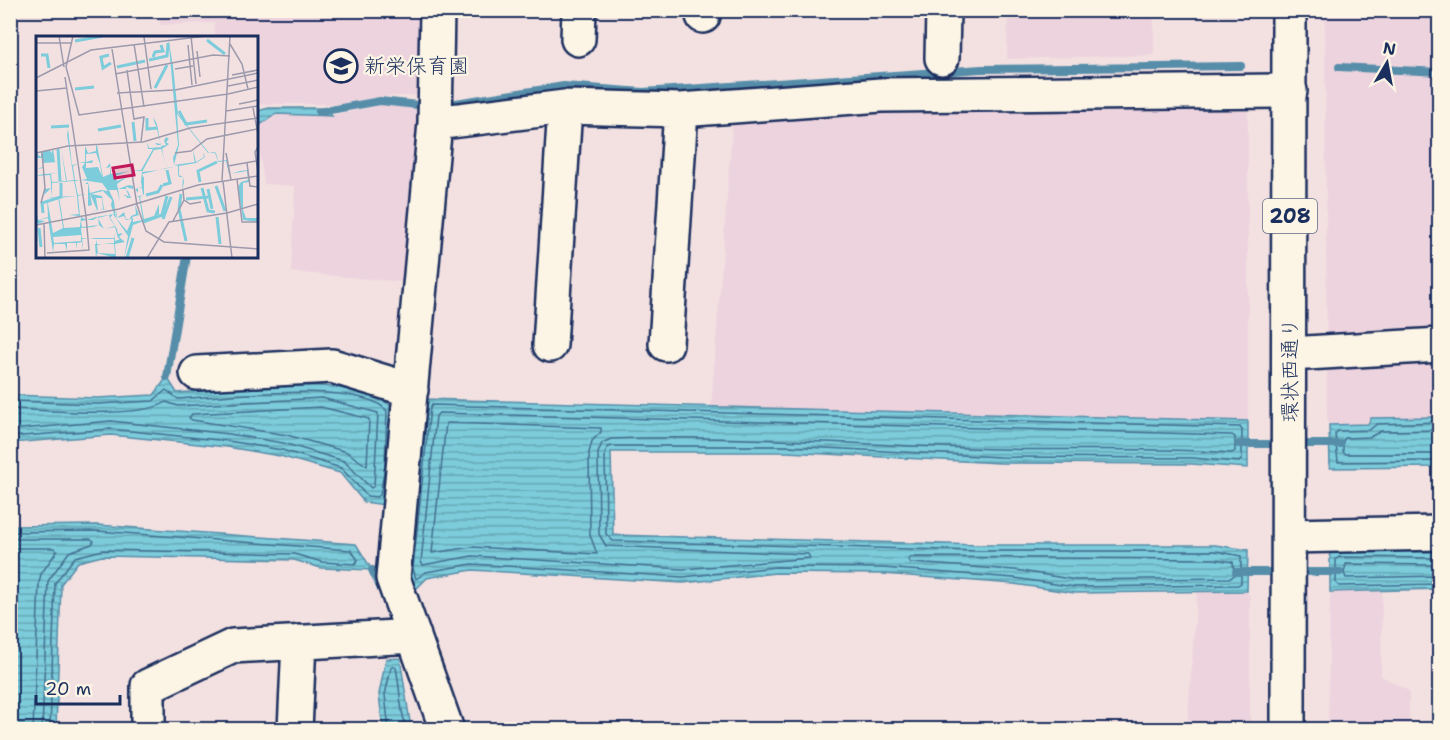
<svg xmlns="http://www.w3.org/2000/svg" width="1450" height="740" viewBox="0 0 1450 740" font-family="'Shantell Sans','Klee One',sans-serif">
<defs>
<pattern id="water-rules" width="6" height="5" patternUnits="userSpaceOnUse" patternTransform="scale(1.5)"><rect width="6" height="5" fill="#7dccdb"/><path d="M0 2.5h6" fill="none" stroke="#66a6b5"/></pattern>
</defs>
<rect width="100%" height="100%" fill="#f3e1e1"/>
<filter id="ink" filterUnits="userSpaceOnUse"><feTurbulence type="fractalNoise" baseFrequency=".0167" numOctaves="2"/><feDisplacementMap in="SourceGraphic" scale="12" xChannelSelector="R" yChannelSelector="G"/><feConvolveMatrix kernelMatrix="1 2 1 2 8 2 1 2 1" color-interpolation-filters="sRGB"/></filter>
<g filter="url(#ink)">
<path fill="#edd3de" d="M160,11h267l-1,84 -49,2 -35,7h-85l-1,-66 -41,-1 -1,-14 -54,2z
M1008,11h146v44l-147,4z
M1325,11h114v406l-68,1 -2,6 -40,1 -2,-4z
M383,105l43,4 -12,174 -123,-11 4,-86 -31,-2 -8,-57 20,-13 56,1z
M878,106l30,6 340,-5v314l-537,-13 22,-292z
M1247,591l3,6v132l-63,1 10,-138z
M1382,591l-1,85 28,15v38l-81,1 2,-138z"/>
<path fill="url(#water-rules)" stroke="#568da9" stroke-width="1.5" d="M269,108h55l8,8 -56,-2 -19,13v-16z
M167,377l10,16c58,-4 168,-22 216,14l-8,98 -21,-3 -24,-29 -60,-17 -53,-9 -116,-12 -100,8 -1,-48 87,3 57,-3z
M424,399l824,22v47l-56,-4 -192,-1 -214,-11h-175l2,83 368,10h234l33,5 -1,41 -172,2 -61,-9 -131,-10 -107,-1 -93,10 -211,-13 -45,8 -17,17 -4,-26z
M1439,417v50l-109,1 -1,-43 39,-1 3,-6z
M97,525l259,19 16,26 -51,-2 -27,-8 -192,-4 -24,6 -17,22 -5,145h-45v-203z
M1330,550l109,2v37l-109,3z
M400,658l10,64 5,7h-32l-4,-35 7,-35z"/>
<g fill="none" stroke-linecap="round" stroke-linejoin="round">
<path stroke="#426e90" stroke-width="1.5" d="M10,401l87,3 56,-3 13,-11 12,9c40,-2 184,-20 209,12l-2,54 -5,30 -3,2 -10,-1 -26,-28 -59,-18 -54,-9 -117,-12 -101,8
M432,405l808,22 2,3v29l-3,3 -47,-4 -192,-1 -214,-11h-174l-5,2 -2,6 1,80 7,7 368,10h234l26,5v27l-3,2 -163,2 -61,-9 -131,-10 -108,-1 -92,10 -211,-13 -46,8 -10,7 -3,-11 17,-160z
M321,407l48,12 -2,47 -20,-14 -60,-17 -95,-15 -3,-2 3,-4z
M10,409c33,1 132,10 156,-7l12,4 144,-8 56,15 -4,73 -3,2 -27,-27 -61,-18 -54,-9 -118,-13 -101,9
M439,413l793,22 3,2v14l-3,2c-77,-6 -154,-2 -231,-4 -131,-3 -260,-15 -390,-10l-9,4 -4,10 1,81 7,12 202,8 2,4 -127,11 -211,-13 -49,9 -2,-3 15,-146z
M1440,422l-63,2 -8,6 -31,1 -3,3 3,28 102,-1
M446,423l155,5v4l-9,9 -3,12 1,82 7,19 -125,-7 -40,6z
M1440,430l-59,1 -11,6 -25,1 -2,3v11l3,2h94
M10,532l87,-1 254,19 7,10 -3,4 -33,-2 -28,-8 -191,-4 -28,7 -20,26 -5,147
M10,539h81l3,2 -2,3 -23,8 -21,29 -6,149
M10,548h44l3,3 -16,23 -2,9 -6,147
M911,557l303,2 19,3 1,13 -3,3 -155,2 -61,-10 -104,-7 -3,-3z
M1440,558l-101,-1 -3,2v24l3,3 101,-2
M1440,565l-94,-1 -2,9 2,5 94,-2
M389,730l-4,-35 6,-27 2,-2 3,2c4,16 4,50 12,62"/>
<path stroke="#568da9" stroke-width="8" d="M1339,67l101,5
M443,105l121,-19 79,6 339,-23 259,-3
M319,112l61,-11 47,5
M167,377l20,-121
M1239,444h44
M1296,444h44
M372,570l9,19
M1236,572h47
M1296,572h44"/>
<defs>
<path id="minor" d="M437,10l-2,113 -42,455 54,152
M703,16v-6
M578,39l1,-29
M942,58l1,-48
M435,123l130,-16 116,3 200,-15 409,-4
M666,344l15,-234
M550,345l15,-238
M1290,354l150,-9
M197,373l135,-7 79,24
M1289,536l151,-3
M148,730v-44l85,-40 181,-10
M295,730l4,-88"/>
<path id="highway" d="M1288,730l1,-720"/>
</defs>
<use href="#minor" stroke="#1b2f5e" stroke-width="38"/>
<use href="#highway" stroke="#1b2f5e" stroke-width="38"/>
<use href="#minor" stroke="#fcf5e5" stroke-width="33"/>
<use href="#highway" stroke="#fcf5e5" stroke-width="33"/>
</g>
</g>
<defs>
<symbol id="school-ring" viewBox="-11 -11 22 22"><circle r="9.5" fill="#fcf5e5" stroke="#1b2f5e" stroke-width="1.5"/><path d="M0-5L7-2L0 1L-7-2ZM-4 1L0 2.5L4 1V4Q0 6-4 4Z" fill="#1b2f5e"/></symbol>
</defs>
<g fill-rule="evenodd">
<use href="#school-ring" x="322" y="47" width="38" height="38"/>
</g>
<g text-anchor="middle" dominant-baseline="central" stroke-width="4.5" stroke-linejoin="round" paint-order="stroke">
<rect fill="#fcf5e5" stroke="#5e6a86" stroke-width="1.5" x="1263" y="199" width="54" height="34" rx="4.5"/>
<g font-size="20" font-weight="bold" fill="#1b2f5e">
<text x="1290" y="216">208</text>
</g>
<g font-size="21" fill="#1b2f5e" stroke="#fcf5e5" text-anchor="start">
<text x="364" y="66">新栄保育園</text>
</g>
<g font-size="21" fill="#1b2f5e" stroke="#fcf5e5">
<text transform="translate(1290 370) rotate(-90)">環状西通り</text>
</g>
</g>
<g transform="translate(36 36)">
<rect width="222" height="222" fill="#f3e1e1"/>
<path d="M132,0l5,30 5,48 31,39 5,-1 2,1 2,8 9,-1 3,14 10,-3 8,-1 2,15 6,2 2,12 -2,-12 -7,-1v-4l-6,1v27l3,8h12v4l-15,-2 -5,-33 3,-5 7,-2 -1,-9 -18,3 -3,-13 -8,1 -3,-9h-7l-31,-39 2,31 -5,20 21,-3 -1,-3 -1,-9 3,12 8,-5 -1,-5 2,5 -9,6 -17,3v9l4,2 1,5 -2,9 1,-14h-4l-1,-3v-8l-19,4 7,-2 -3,-13 -2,-6 -7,1 -12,22 17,-2 -17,4 2,4v16l-1,1 -3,2 4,22 10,-3 5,-12v10l-7,4 -19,7 -9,33 4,-22 -15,-22 -3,4 1,1 6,10 1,5 5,-1 -4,4 6,5 -10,2 1,14 -19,-5 -1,5 -1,-14 -5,1 6,-1v-5l-7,-1h25v-5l1,8 5,-2 -2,-1 -3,-11 -10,2 10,-3 -5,-7 -1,-4 -11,3 6,11 -5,-4 -6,2 -12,1 1,10h6l-6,1 1,6 5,-1 -5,1v5l-1,-8 -5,1v7l-1,-7h-9v8l-2,-7h-11l-1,8 -5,-34 -10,2 7,1 -7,3 -2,-3v-13l2,12 10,-3 -1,-19 5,-1 -1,-9 -7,7 1,-6 6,-1v-5h-5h5l-1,-8 -14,1 7,-2v-6l-7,1 7,-2 -1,-9h-6l1,-4 4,3v-5l8,-2 3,3v-2l1,-2 2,13h3l-15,1 1,11 15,-1 -8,1 1,8 14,-1 -5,-33 6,33 7,-1 -7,-45 1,-6 4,36 6,-1 -5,2 2,14 5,1h-5l2,10 1,4 8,-1 -8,2 2,20 -11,-1 10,-1 -1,-6 -17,1 3,19 16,-1 1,-10 6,3 -6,1 1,6 17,-2 -1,-8 -5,3h-6l9,-3 18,-3 -3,-9 1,-5 -9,-9 -12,3 11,2 2,13h4l-9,1 4,-1 -1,-11h-6l2,12 -9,3 8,-3 -7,-16 2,11 -4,1v-22h-3l3,-2 2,11 11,-3 7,1 -6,-8 -21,-3 6,-1 -5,-12 3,-4h-6l6,-1v-16l3,7 8,-2v-5l1,-1 6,32 7,-3v-7l-4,1 4,-5 1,11 19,-3 -15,5 2,5 10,-4 -10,7 1,5 11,-4 4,1v3l-7,-2v4h2l3,7h-4l-1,-2h-3l3,-1 3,2 -3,-8h-8l2,13 -3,-12h-8l5,11 2,17 11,13 5,-12 -6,1 -2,-4 -7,2 -1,-2v-6l1,8 7,-6 2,7h4l1,-3 5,-2 -1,-9 4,10 -7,2 1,2v3l10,-2 -4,-23h-3l7,-2 -1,-7h-4v5l-3,-4 7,-2 -1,-5 1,-11h-11l10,-1 12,-21h-5l-1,-7 2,6 15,-1h-3v-2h-4l-2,-2 6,1 -2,-6 -3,-13 -1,-1 -2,-7 4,7 4,22 5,-1 -2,-4 2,-4 3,2 -3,3 3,2 -7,5 4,19 13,-2 -5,-1 -1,-7 5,-13zM60,117l4,11 2,12 -4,-9 -12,1v-5h6l1,-3 -7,2v-8zM38,145l1,5 -14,1 14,-1 2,10 -25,1v-9h8h-8v-5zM41,160l1,12 -17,1 -2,-11zM22,161l5,31 -10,5 -6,-35zM45,199v6l-27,2 -1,-6zM60,203h18v4l-11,1h11l1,10 -17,-1 -1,-8 5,-1h-5z" fill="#7dccdb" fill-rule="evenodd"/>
<path fill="none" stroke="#7dccdb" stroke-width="3" d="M171,4l18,14M39,5l28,-5M5,19h6l2,13M73,19l-8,2 2,11 8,-5M117,21l2,-5 8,-1 -2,-6M113,24l18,-4 1,-13M81,31l28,-6M119,52l12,-23M39,53l19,-2M143,75l7,13 21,-3M111,82v11l10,-1M97,86l2,19M15,91l18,-1M62,94l23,-4M22,113l2,32M164,146l-2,-11 19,-9M127,149l7,-2 -3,-13M180,150l9,25M166,152l6,23 7,1M172,153l4,20M145,158l-2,15 7,32M110,159l12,-3 4,-7M150,163l22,-2M7,177l-1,-10 19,-6v-14M181,181l3,27M127,183l8,-22M107,186l19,-7 5,-19M3,192l2,19M91,222l6,-20"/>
<path fill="none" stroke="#9d9aad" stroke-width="1.5" d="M23,0l5,31M37,0l-7,31 13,48 149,-21M155,0l5,48M108,1l7,52M0,7h36M98,8l10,63M194,8l12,20 6,25M152,9l4,40M76,13l25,156 9,26 18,11 94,7M161,15l3,26M139,33l18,-3M91,34l7,49 10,-2 -3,25M79,38l98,-19 17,1M196,39l26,-5M29,41l21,139M0,42l55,-28 115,-14M192,50l30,-6M139,54l83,-17M0,55l31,-3M81,57l57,-3M192,58l30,-7M203,68l19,-4M217,72l5,26M190,75l32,-5M222,111l-3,5 3,21M0,117l32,-7 75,-4 47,-14 68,-10M139,117l16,-2 16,-12 50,-10M190,117l5,27M211,127l3,23 8,1M192,130l28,-5M201,143l5,43h16M186,145l8,-145M187,145l9,77M148,164l6,4 11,-2M5,167l4,-15 -3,-36M191,177l31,-9M137,185l11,-21 -1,-10M8,187l1,35M0,189l83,-16 79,-24 60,-9M11,217l42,-3 -3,-34M111,222l22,-36 58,-9"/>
<path fill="#c2185b" fill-opacity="0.15" stroke="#c2185b" stroke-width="3" d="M96,129l2,10 -19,3 -2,-10z"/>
<rect width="222" height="222" fill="none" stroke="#1b2f5e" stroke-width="3"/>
</g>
<rect width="1450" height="740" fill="none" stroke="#fcf5e5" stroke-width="36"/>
<rect x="18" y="18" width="1414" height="704" fill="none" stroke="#1b2f5e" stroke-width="2" filter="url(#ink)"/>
<g transform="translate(1387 63) rotate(10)" stroke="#fcf5e5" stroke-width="4.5" paint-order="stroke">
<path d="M0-4.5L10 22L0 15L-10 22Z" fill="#1b2f5e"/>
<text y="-9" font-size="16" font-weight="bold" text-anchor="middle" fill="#1b2f5e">N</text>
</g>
<path d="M36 695v9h84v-9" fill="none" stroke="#1b2f5e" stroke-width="3"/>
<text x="45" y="695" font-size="18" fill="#1b2f5e" stroke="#fcf5e5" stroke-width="4.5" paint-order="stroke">20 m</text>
</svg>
